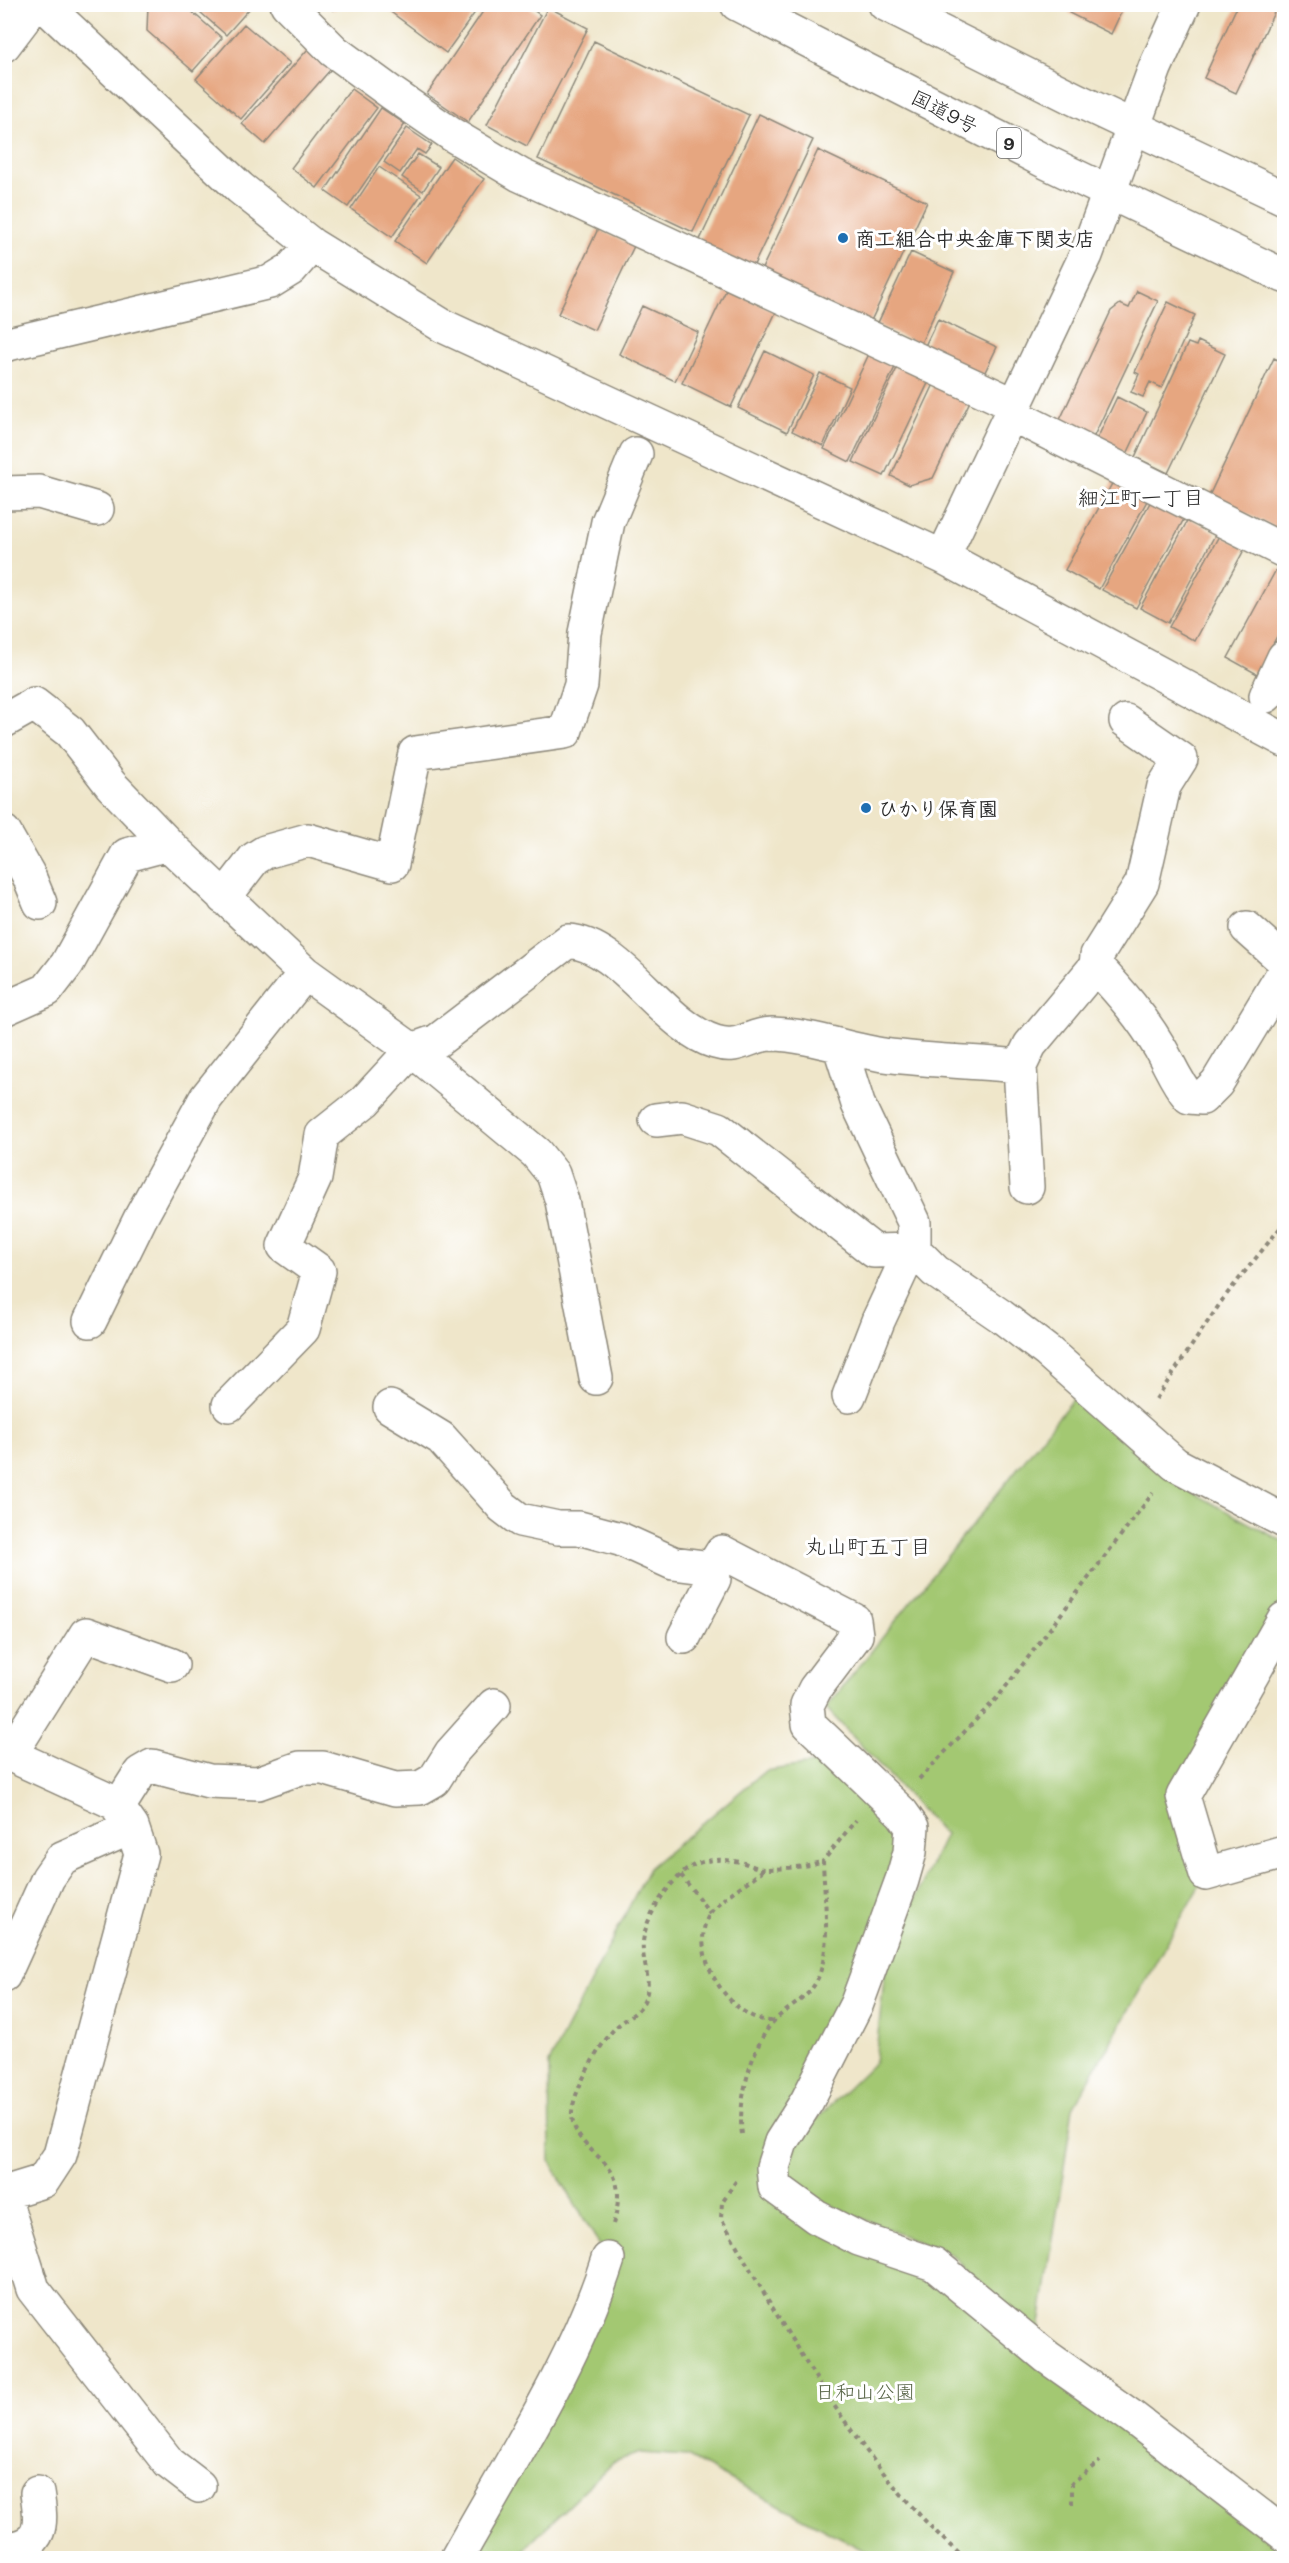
<svg xmlns="http://www.w3.org/2000/svg" width="1289" height="2563" viewBox="0 0 1289 2563" font-family="Mali,'Klee One',sans-serif">
<rect width="100%" height="100%" fill="#fff"/>
<filter id="ink" filterUnits="userSpaceOnUse"><feTurbulence type="fractalNoise" baseFrequency=".0167" numOctaves="2"/><feDisplacementMap in="SourceGraphic" scale="12" xChannelSelector="R" yChannelSelector="G"/><feConvolveMatrix kernelMatrix="1 2 1 2 8 2 1 2 1" color-interpolation-filters="sRGB"/></filter>
<filter id="wash" filterUnits="userSpaceOnUse"><feTurbulence type="fractalNoise" baseFrequency=".008" numOctaves="4" result="noise"/><feDisplacementMap in="SourceGraphic" scale="24" xChannelSelector="R" yChannelSelector="G"/><feGaussianBlur stdDeviation="1.35" result="paint"/><feColorMatrix in="noise" values="0 0 0 0 0 0 0 0 0 0 0 0 0 0 0 0 0 1.4 0 .05"/><feComposite in="paint" operator="in"/></filter>
<g filter="url(#wash)">
<rect width="100%" height="100%" fill="#efe6ca"/>
<path fill="#a3c872" stroke="#677a4e" stroke-width="1.5" d="M1081,1389l97,96 106,57v55l-111,195 33,82 -133,234 -35,229 -87,-82 -164,-67 1,-41 87,-85 11,-101 59,-126 -119,-127z
M845,1759l67,68 -137,360 159,77 350,270v24h-406l-191,-102 -47,-3 -27,9 -98,96h-58l151,-299 -58,-97 -1,-99 100,-195 116,-97z"/>
<g id="blocks">
<path fill="#e6a680" d="M148,4h35l39,34 -29,33 -46,-40z
M191,4h57l3,3 -25,28z
M327,4h16l-10,6z
M380,4h101l-35,49z
M488,4h37l15,11 -72,107 -41,-28z
M1074,4h51l-14,30 -42,-21z
M1238,4h40l-42,89 -32,-15z
M548,7l40,21 -61,118 -40,-21z
M244,24l46,39 -49,56 -45,-40z
M594,41l155,74 -56,117 -155,-73z
M308,49l23,20 -66,75 -23,-20z
M351,89l26,19 -60,80 -26,-20z
M381,108l24,16 -57,83 -23,-16z
M759,114l54,26 -61,129 -54,-25z
M407,128l25,17 -7,9 -8,-5 -17,24 -16,-11z
M818,150l109,52 -58,123 -109,-52z
M418,154l21,13 -16,24 -21,-14z
M452,157l32,22 -57,84 -32,-22z
M379,167l42,28 -29,42 -41,-28z
M598,229l36,17 -40,84 -36,-16z
M911,252l43,20 -34,73 -43,-20z
M727,288l49,24 -45,95 -49,-24z
M1137,291l21,10 -65,137 -34,-16 52,-111 9,-7 9,4z
M1168,302l27,13 -33,73 -12,-6 -7,15 -12,-5 8,-18 -4,-2z
M642,306l56,26 -23,49 -56,-27z
M938,319l59,28 -15,31 -59,-28z
M1198,341l27,13 -57,119 -33,-16 53,-114 8,3z
M765,351l49,24 -27,57 -49,-24z
M869,354l26,13 -45,95 -26,-13z
M1274,358l10,5v169l-75,-36z
M899,364l31,15 -46,97 -31,-14z
M820,373l30,14 -27,59 -31,-15z
M935,382l36,17 -38,79 -24,7 -18,-9z
M1117,397l30,15 -20,42 -30,-15z
M1114,480l34,19 -49,90 -34,-19z
M1152,499l33,18 -49,91 -34,-18z
M1189,518l27,15 -48,90 -28,-15z
M1220,534l25,14 -50,93 -26,-14z
M1277,568l7,4v51l-27,51 -29,-16z"/>
</g>
</g>
<g filter="url(#ink)">
<use href="#blocks" fill-opacity="0" stroke="#8d887a" stroke-width="1.5"/>
<g fill="none" stroke-linecap="round" stroke-linejoin="round">
<defs>
<path id="minor" d="M43,4l197,184 72,57 131,81 500,231 341,183
M287,4l47,47 59,43 58,40 69,41 495,230
M4,45l31,-41
M4,345l266,-63 21,-13 21,-24
M1011,414l273,137
M4,493l35,-1 58,17
M943,557l143,-302 69,-187 29,-64
M1266,696l18,-39
M4,721l30,-17 36,28 41,53 57,59
M4,832l24,42 12,29
M224,898l30,-39 11,-7 43,-12 84,24 23,-111 150,-21 16,-47 4,-52 23,-111 28,-68
M1247,928l37,33
M1096,966l1,-11 45,-72 22,-97 17,-27 -55,-38
M4,1009l43,-19 20,-26 60,-109 41,-11 137,129 107,77 124,103 17,21 9,27 34,177
M840,1047l18,57 56,118v28l-10,15 -26,56 -29,75
M656,1120l26,-3 37,12 155,122 40,-1 21,21 66,45 47,36 127,112 109,57
M1027,1187l-7,-121 10,-21 66,-79c24,26 46,51 64,82 10,17 16,34 29,49l13,1 15,-15 67,-111
M90,1321l51,-104 65,-119 99,-125
M229,1405l74,-76 16,-58 -35,-25 31,-68 7,-43 43,-34 47,-51 25,-9 131,-100c53,3 95,85 147,101 25,8 35,-8 57,-8 38,1 74,15 112,21 45,6 91,7 136,11
M390,1407l51,31 62,69 17,13 38,8h21l41,11 53,24 39,5
M1284,1619l-101,177 23,78 78,-22
M684,1637l30,-58 -2,-11 10,-16 132,68 2,15 -41,54 -8,16 2,19 93,89 10,14 -2,25 -8,28 -45,123 -50,98 -26,41 -8,25 2,20 41,30 43,22 75,25 113,93 85,60 152,117
M4,1752l111,51 17,24 9,27 -81,301 -17,26 -39,12
M10,1755l76,-121 86,31
M119,1806l21,-33 12,-7 57,15 49,2 42,-15h23l72,21 25,-1 14,-8 17,-27 43,-48
M4,1975l44,-97 14,-20 70,-31
M4,2197l29,92 136,174 30,23
M4,2549c40,-3 38,-25 33,-56
M457,2558c52,-94 119,-196 151,-299"/>
<path id="highway" d="M737,4l309,158 238,114
M885,4l190,95 209,99"/>
</defs>
<use href="#minor" stroke="#8d887a" stroke-width="36"/>
<use href="#highway" stroke="#8d887a" stroke-width="36"/>
<path stroke="#8d887a" stroke-width="4" stroke-dasharray="4.5 4.5" stroke-linecap="butt" d="M1156,1399l67,-100 61,-76
M919,1779l79,-82 155,-204
M763,1870c-16,14 -43,27 -54,45 -22,38 22,108 65,106
M681,1875l29,38
M742,2134c-5,-31 10,-90 32,-113 14,-15 33,-20 43,-41 15,-31 7,-85 6,-119l33,-41
M736,2181l-14,21 -1,16c66,116 142,252 243,340
M613,2224c22,-69 -35,-63 -41,-107 -2,-22 28,-73 43,-89 12,-11 26,-15 31,-32 5,-15 -2,-30 -3,-45 -3,-29 26,-72 51,-86 15,-7 34,-6 50,-2 7,2 14,6 21,6 19,0 41,-2 58,-8
M1072,2504v-21l28,-22"/>
<use href="#minor" stroke="#fff" stroke-width="33"/>
<use href="#highway" stroke="#fff" stroke-width="33"/>
</g>
</g>
<g fill="#1f6fb2" stroke="#fff" stroke-width="2">
<circle cx="843" cy="238" r="6"/>
<circle cx="866" cy="808" r="6"/>
</g>
<g text-anchor="middle" dominant-baseline="central" stroke-width="6" stroke-linejoin="round" paint-order="stroke">
<rect fill="#fff" stroke="#6b6b6b" stroke-width="1.5" x="997" y="128" width="24" height="30" rx="4.5"/>
<g font-size="18" font-weight="bold" fill="#2b2b2b">
<text x="1009" y="143">9</text>
</g>
<g font-size="20" fill="#2b2b2b" stroke="#fff">
<text transform="translate(945 111) rotate(27)">国道9号</text>
</g>
<g font-size="20" font-weight="bold" fill="#2b2b2b" stroke="#fff" text-anchor="start">
<text x="855" y="238">商工組合中央金庫下関支店</text>
<text x="878" y="808">ひかり保育園</text>
</g>
<g font-size="20" fill="#556244" stroke="#fff">
<text x="865" y="2391">日和山公園</text>
</g>
<g font-size="21" fill="#2b2b2b" stroke="#fff">
<text x="1141" y="496">細江町一丁目</text>
<text x="868" y="1545">丸山町五丁目</text>
</g>
</g>
<rect width="1289" height="2563" fill="none" stroke="#fff" stroke-width="24"/>
</svg>
